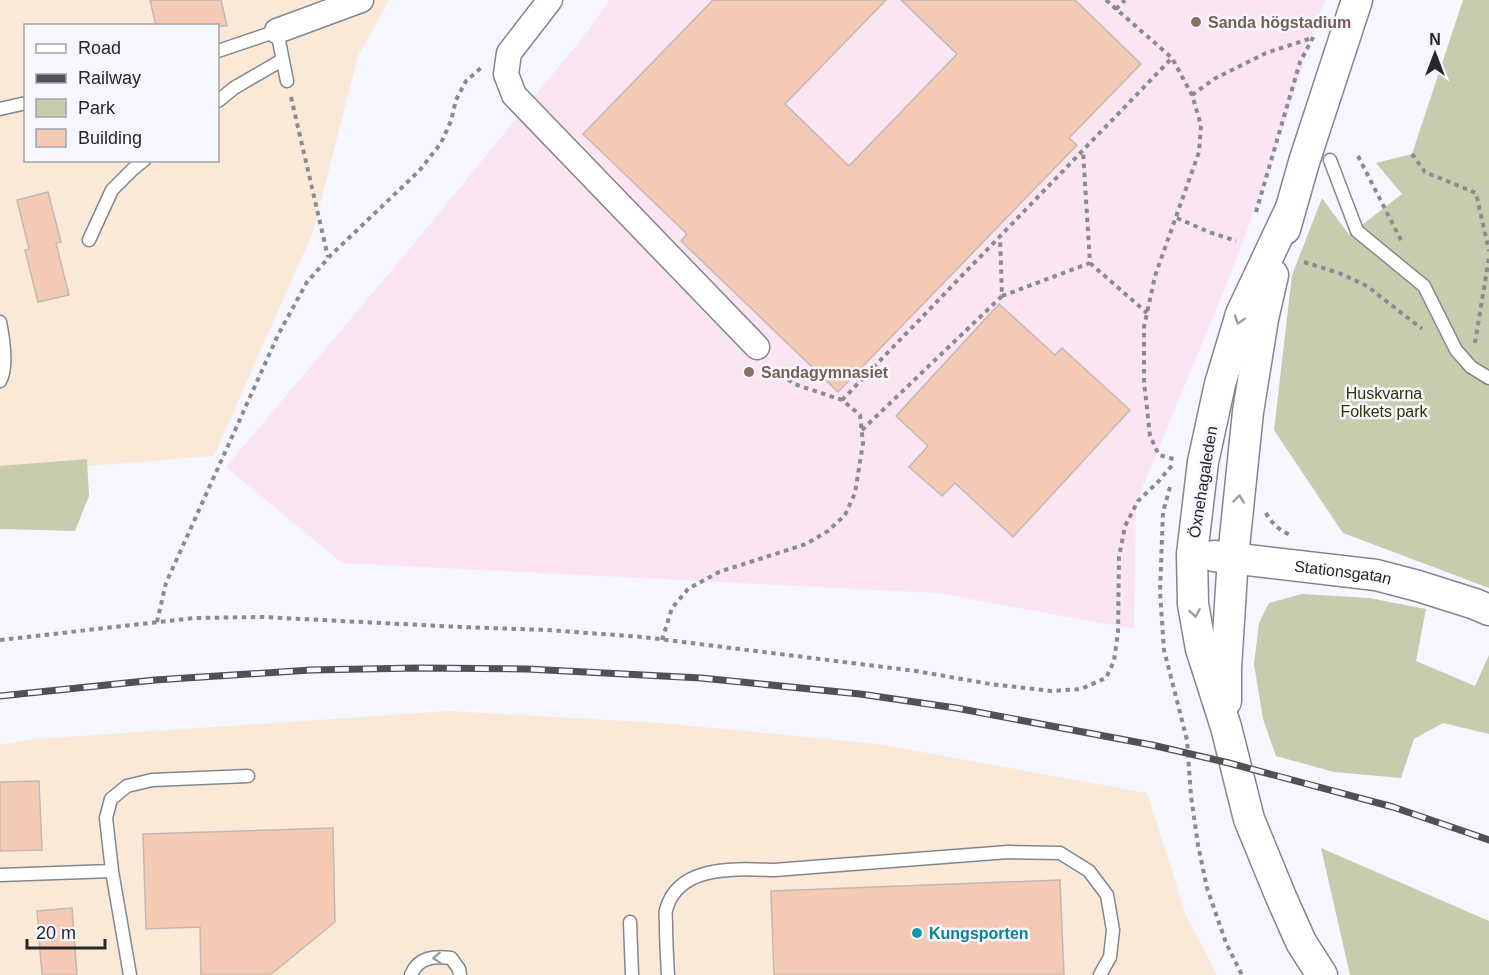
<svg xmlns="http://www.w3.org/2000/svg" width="1489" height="975" viewBox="0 0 1489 975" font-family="Helvetica,sans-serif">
<rect width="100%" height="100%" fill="#f5f6fe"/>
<path fill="#fbe9d8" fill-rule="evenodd" d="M0,0h389l-31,56 -45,176 -99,224 -214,17zM26,26h192v134h-192z
M450,711l211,12 217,21 269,49 39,122 31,60h-1217v-230l36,-6z"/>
<path fill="#fbe5f3" d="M610,0h715l-62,187 -33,89 -94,227 -2,126 -197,-36 -595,-30 -116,-96 181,-215 172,-210z"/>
<path fill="#c8ccaf" d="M1463,0h26v588l-146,-55 -69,-103 18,-155 30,-77 27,37 53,-41 -26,-31 36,-9z
M87,459l2,37 -14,35 -75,-2v-63z
M1302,594l67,4 57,11 -10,52 59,25 14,-31v79l-46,-11 -29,16 -13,39 -67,-6 -58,-16 -13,-37 -9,-55 5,-41 10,-20z
M1321,848l168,73v54h-139z"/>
<path fill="#f4cab4" stroke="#c3b8b3" stroke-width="1.5" d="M150,0h71l6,26h-71z
M713,0h173l-101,104 64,62 108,-112 -56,-54h174l66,64 -72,74 8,7 -239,247 -157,-151 6,-7 -104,-100z
M48,192l13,50 -5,1 13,52 -31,7 -13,-52 4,-1 -12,-49z
M999,304l56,51 7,-7 68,62 -117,127 -58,-54 -13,13 -33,-29 19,-21 -32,-30z
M39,781l3,69 -42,1v-69z
M333,828l2,94 -65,53h-69l-1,-48 -54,2 -3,-95z
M1060,880l4,95h-290l-3,-84z
M72,908l5,67h-35l-5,-64z"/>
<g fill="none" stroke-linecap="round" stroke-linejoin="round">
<defs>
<path id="service" d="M218,51l59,-20 10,50
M218,101l16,-13 48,-28
M0,109l26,-6
M1330,160l27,71 67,55 32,64 15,17 18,11
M89,240l23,-50 21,-21 11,-9
M0,322c3,15 8,46 0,59
M112,871l-6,-53 5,-19 16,-13 25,-6 96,-4
M0,875l112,-4 18,104
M630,922l2,53
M411,975c7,-18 23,-19 40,-17l8,11 1,6
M668,975c-1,-17 -2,-34 -2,-51 0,-4 -1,-10 0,-14 12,-46 71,-41 108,-40l234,-18 52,1 29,18 18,24 6,35 -3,27 -10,18"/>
<path id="minor" d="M550,0l-41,53 -3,21 8,21 243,252
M277,31l84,-31"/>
<g id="tertiary">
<path d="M1290,210l-49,104 -21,70 -17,78 -11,92 1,50 8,45 25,78 23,92 32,78 20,45 21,33"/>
<path d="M1285,229l19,-67 53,-162"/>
<path id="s1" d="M1214,556l162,19 42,11 57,18 14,6"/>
<path d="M1226,701v-33l7,-111 15,-145 15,-93 10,-44"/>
</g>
</defs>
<use href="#service" stroke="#84858f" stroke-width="15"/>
<use href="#minor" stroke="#84858f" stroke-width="27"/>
<use href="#tertiary" stroke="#84858f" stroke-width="33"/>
<path stroke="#8a8a90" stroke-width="4" stroke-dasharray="4.5 4.5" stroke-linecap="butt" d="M1106,0l66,58 20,37 9,30 -2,27 -44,124 -11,51v54l6,55 9,19 18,5
M1116,9l9,-9
M1192,95l22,-16 52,-26 46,-15
M291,97l37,160
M1412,154l13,18 51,21 13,58
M1358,156l44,86
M1256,212l44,-150 15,-28
M1177,218l32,14 27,9
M1304,262l35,11 28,13 55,43
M1090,263l57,50
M1002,296l88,-33 -7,-111
M1475,343l14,-85
M842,400l330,-342
M862,430l140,-134 -2,-60
M1170,487l-7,25 -3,80 4,58 23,90 4,56 7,49 9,43 19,55 16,32
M1266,513c5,10 15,19 25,22
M157,622l9,-39 112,-248 29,-53 24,-27 88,-84 22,-28 10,-22 5,-21 10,-19 17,-15
M0,640l194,-22 68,-1 199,10 86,3 96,7 273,34 74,13 61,7 30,-2 25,-11 8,-17 4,-29 1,-75 6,-31 13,-25 20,-19 16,-19
M662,640l10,-32 16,-19 31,-17 87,-28 22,-13 17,-16 10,-22 8,-50 -3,-28 -18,-15 -48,-16 -23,-18"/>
<use href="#service" stroke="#fff" stroke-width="12"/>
<use href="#minor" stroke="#fff" stroke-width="24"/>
<use href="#tertiary" stroke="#fff" stroke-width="30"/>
<defs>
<path id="rail" d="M0,696l155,-16 156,-10 108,-2 108,1 174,9 159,16 96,14 196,37 77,18 164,44 96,33"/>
</defs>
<use href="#rail" stroke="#505155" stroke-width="7"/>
<use href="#rail" stroke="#f5f6fe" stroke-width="4.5" stroke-dasharray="14" stroke-linecap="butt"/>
</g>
<defs><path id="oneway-chevron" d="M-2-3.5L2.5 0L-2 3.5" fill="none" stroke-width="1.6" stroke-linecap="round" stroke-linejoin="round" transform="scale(1.5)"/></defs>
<g stroke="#9e9ea0">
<use href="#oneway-chevron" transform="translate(1239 320) rotate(108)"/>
<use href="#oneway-chevron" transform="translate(1239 499) rotate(-84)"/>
<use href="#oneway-chevron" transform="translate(1195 613) rotate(81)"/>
<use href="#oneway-chevron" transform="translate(437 958) rotate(176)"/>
</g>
<g fill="#8d6e63" stroke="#f5f6fe" stroke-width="2">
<circle cx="1196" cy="22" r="6"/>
<circle cx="749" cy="372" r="6"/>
</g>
<circle fill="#0f9aa8" stroke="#f5f6fe" stroke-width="2" cx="917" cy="933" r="6"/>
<g text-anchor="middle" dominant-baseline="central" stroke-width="5" stroke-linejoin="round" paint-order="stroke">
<g font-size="16" font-weight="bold" fill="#785e54" stroke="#f5f6fe" text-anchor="start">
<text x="1208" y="22">Sanda högstadium</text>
<text x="761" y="372">Sandagymnasiet</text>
</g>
<g font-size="16" fill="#313502" stroke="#f5f6fe">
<text x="1384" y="393">Huskvarna<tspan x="1384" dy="18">Folkets park</tspan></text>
</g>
<g font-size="16" fill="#27272b" stroke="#f5f6fe">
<text transform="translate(1203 482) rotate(-81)">Öxnehagaleden</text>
<text stroke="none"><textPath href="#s1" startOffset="130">Stationsgatan</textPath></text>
</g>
<g font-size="16" font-weight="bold" fill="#0d838f" stroke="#f5f6fe" text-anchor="start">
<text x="929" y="933">Kungsporten</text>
</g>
</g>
<rect x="24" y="24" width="195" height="138" fill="#f5f6fe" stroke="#a3a3aa" stroke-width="1.5"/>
<rect x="36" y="44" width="30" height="9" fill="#ffffff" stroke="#a3a3aa" stroke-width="1.5"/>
<text x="78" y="54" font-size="18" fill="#27272b">Road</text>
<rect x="36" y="74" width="30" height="9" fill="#505155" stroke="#a3a3aa" stroke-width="1.5"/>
<text x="78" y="84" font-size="18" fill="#27272b">Railway</text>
<rect x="36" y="99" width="30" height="18" fill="#c8ccaf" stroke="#a3a3aa" stroke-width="1.5"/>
<text x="78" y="114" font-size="18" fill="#27272b">Park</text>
<rect x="36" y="129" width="30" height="18" fill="#f4cab4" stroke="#a3a3aa" stroke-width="1.5"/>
<text x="78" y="144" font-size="18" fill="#27272b">Building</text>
<g transform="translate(1435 54)" stroke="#f5f6fe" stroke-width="4.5" paint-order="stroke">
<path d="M0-4.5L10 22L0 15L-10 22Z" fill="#27272b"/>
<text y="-9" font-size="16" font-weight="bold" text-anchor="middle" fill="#27272b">N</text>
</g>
<path d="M27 939v9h78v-9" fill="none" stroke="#27272b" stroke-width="3"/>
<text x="36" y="939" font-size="18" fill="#27272b" stroke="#f5f6fe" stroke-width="4.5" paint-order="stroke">20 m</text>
</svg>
